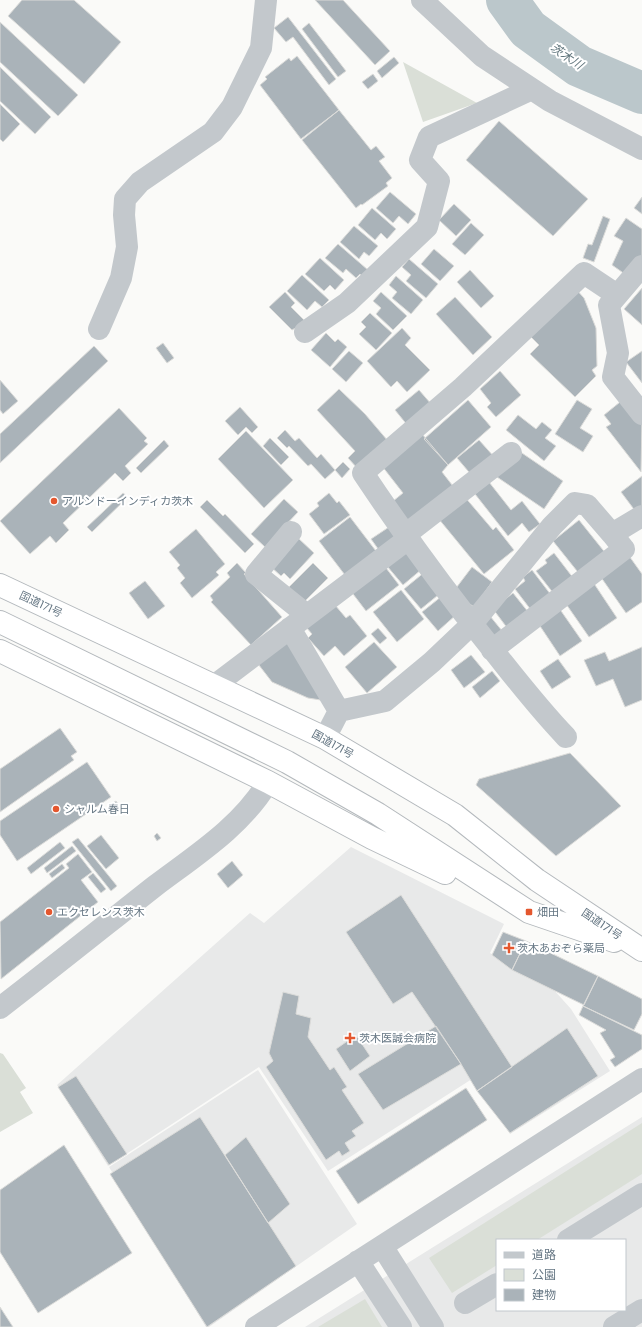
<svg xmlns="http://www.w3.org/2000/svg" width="642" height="1327" viewBox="0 0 642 1327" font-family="Poppins,'Noto Sans JP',sans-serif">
<rect width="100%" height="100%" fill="#fafaf8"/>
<path fill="#e8e9e9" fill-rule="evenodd" d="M351,847l153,77 -14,29 64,37 17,19 39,62 -100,63 -38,-55 -144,92 -69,-104 -151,99 -51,-81 193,-172 14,10z
M258,1070l99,154 -148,103h-3l-97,-160z
M642,1117v210h-337zM497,1240h128v70h-128z"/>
<path fill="#dadfd7" d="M403,62l74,41 -54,19z
M0,1053l3,1 23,34 -6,4 13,21 -33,19z
M642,1123v51l-105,66h-40v25l-45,28 -23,-35z
M365,1299l17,28h-64z"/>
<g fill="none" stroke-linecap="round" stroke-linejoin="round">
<path stroke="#bbc7cb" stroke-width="42" d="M507,0l21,29 51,37 63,27"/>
</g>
<path fill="#aab3b9" stroke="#dcdcda" d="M22,0h52l47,42 -37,42 -76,-68z
M315,0h28l47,51 -15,14z
M288,17l48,62 -7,6 -36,-48 -7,5 -12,-14z
M0,22l78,73 -20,21 -58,-54z
M309,23l37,48 -8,6 -36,-48z
M297,56l42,54 -38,29 -41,-54 7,-6 -2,-2 24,-19 2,3z
M394,57l5,6 -17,15 -5,-7z
M0,67l51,50 -16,17 -35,-33z
M373,74l5,7 -10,8 -6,-7z
M0,104l20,20 -17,18 -3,-3z
M339,110l32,40 5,-4 9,11 -6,4 13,17 -6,5 2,3 -26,19 -1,-1 -5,4 -54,-68z
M499,121l89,78 -35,37 -87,-76z
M390,192l26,22 -8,10 -9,-8 -6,7 -17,-15z
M642,197v17l-8,-6z
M454,204l17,16 -15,16 -17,-16z
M372,208l24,21 -9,10 -6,-6 -6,7 -17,-15z
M603,216l7,3 -16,43 -11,-4 5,-14 4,1z
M626,218l16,11v29l-13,19 -17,-12 11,-24 -9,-5z
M471,223l13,12 -19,20 -13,-11z
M354,226l24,20 -9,10 -5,-4 -5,7 -19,-17z
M338,244l30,26 -6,6 -2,-2 -4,4 -10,-9 -3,4 -18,-15z
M434,249l20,17 -14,15 -19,-17z
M320,258l24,22 -9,10 -5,-5 -6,6 -19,-17z
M409,259l29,25 -12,14 -20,-17 5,-6 -9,-8z
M470,270l24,26 -13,12 -24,-26z
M302,275l27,25 -7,7 -7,-6 -8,9 -20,-19z
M396,276l27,24 -12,14 -19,-16 5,-6 -8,-7z
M574,287l10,11 12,30 1,38 -5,4 4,6 -21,21 -45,-43 9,-9 -12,-12z
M642,288v37l-18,-16z
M285,292l10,11 -4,4 15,15 -14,8 -23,-23z
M381,292l26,24 -14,14 -17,-16 5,-6 -8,-7z
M455,297l37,40 -19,18 -37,-41z
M370,313l22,20 -16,17 -17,-16 7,-7 -5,-5z
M402,328l9,10 -6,7 25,25 -23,22 -10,-11 -6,6 -24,-26z
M326,333l9,9 3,-3 9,8 -17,20 -19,-17z
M163,343l11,15 -7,5 -11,-15z
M94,346l14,15 -108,102v-29z
M349,351l14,12 -17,19 -14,-13z
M642,351v32l-16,-21z
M500,371l21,24 -25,22 -9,-10 4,-4 -11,-14z
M0,380l18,21 -15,13 -3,-4z
M339,389l26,25 23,27 -30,28 -10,-11 7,-7 -38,-41z
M419,390l13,15 -24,21 -13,-16z
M625,398l17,22 -1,52 -35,-45 5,-3 -7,-9z
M468,400l23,27 -43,38 -24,-26z
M577,400l15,9 -12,19 13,8 -10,16 -28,-18z
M240,407l18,20 -6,6 -6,-6 -8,8 -13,-14z
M119,408l28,30 -3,3 4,3 -23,22 6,7 -8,8 -8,-8 -52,50 6,7 -13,13 -6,-7 -20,18 -30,-33z
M518,415l18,14 6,-7 10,8 -7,8 11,8 -12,15 -38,-31z
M285,430l10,11 4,-3 18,20 4,-4 14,16 -10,9 -14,-15 -3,2 -19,-20 -2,2 -10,-10z
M246,431l47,49 -29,28 -46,-49z
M422,434l26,31 -6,7 14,18 -50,39 -19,-23 16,-13 -21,-27z
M270,438l19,19 -8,8 -18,-19z
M164,440l5,6 -28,27 -5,-5z
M479,440l17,19 -22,19 -17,-20z
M519,451l44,30 -19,28 -47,-32z
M343,462l7,7 -8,9 -7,-8z
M642,476v31l-6,5 -15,-20z
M489,482l22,28 11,-9 18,23 -11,8 -7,-9 -14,13 -33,-42z
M123,493l5,4 -36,35 -5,-5z
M329,493l8,10 2,-2 11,14 -26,19 -15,-20 10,-8 -2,-3z
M464,496l29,34 3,-3 18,23 -30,24 -46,-56z
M284,499l14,13 -33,35 -14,-13z
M207,500l16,16 2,-2 29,30 -9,9 -45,-46z
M350,517l29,38 -31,24 -29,-38z
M579,520l28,35 -26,21 -28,-35z
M389,527l10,13 -18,13 -10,-14z
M196,529l29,35 -9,8 3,3 -27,23 -12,-15 5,-5 -8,-10 3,-3 -11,-13z
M297,537l17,16 -24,26 -6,-6 -3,3 -11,-10z
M405,550l17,19 -19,16 -16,-19z
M554,553l20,26 -20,15 -18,-23 11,-8 -2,-3z
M627,553l15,21v28l-16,11 -28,-40z
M237,563l9,10 -2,1 38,43 -31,28 -40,-43 2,-2 -3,-4 20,-19 -3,-4z
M313,563l15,15 -24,24 -15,-15z
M383,564l16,21 -33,26 -16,-21z
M472,567l20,15 -18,25 -21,-15z
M532,570l19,25 -20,15 -16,-21 10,-8 -2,-4z
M426,571l17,20 -22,18 -17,-20z
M145,581l20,25 -17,13 -19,-26z
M593,582l24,36 -28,19 -25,-36z
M401,590l23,29 -27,23 -24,-30z
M513,593l16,20 -21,16 -15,-20z
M442,596l15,18 -19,17 -16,-19z
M335,605l11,13 4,-3 17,21 -23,20 -9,-10 -11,10 -16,-18 4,-4 -6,-7z
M559,608l23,33 -22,15 -22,-33z
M490,616l13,16 -8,7 -13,-16z
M378,628l9,10 -7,6 -9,-10z
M286,637l41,64 -19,-3 -36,-16 -17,-22z
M374,642l23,25 -30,26 -22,-26z
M642,647v53l-17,7 -12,-28 -17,7 -12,-26 21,-8 4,9z
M471,655l14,17 -21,16 -13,-18z
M558,659l13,18 -19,12 -12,-18z
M492,671l8,10 -20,17 -8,-11z
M60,728l17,24 -6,4 3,4 -74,52v-43z
M570,753l51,53 -65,50 -80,-71 3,-6z
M87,762l24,35 -94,64 -17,-26v-14z
M116,801l3,4 -6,4 -3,-4z
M157,833l4,5 -4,3 -3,-5z
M101,835l18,23 -13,11 -19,-23z
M78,838l39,48 -6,5 -39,-49z
M60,842l5,6 -34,26 -4,-6z
M72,846l4,5 -29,22 -3,-5z
M78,854l14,18 -11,8 17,22 -97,77 -1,-57 69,-54 -3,-4z
M232,861l11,14 -15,13 -11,-14z
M62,864l3,4 -13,10 -3,-4z
M93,873l13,16 -5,4 -13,-16z
M401,895l111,172 -35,24 -16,-27 -49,-72 -19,12 -47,-72z
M503,932l23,9 -14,29 -20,-15z
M526,941l72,35 -14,29 -72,-35z
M598,976l44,23v15l-8,16 -51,-24z
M283,992l16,4 -3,18 15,4 -3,19 22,33 4,-3 13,20 -5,3 22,33 -12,8 4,5 -11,7 5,8 -8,5 -3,-5 -13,9 -60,-93 7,-6 -4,-8z
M583,1006l59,29v14l-27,18 -5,-7 5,-3 -15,-24 6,-3 -27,-15z
M436,1026l25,38 -78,46 -25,-36z
M567,1028l31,48 -88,57 -33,-42z
M356,1035l14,21 -20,15 -14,-22z
M76,1076l51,78 -18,11 -51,-78z
M466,1088l21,32 -129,84 -22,-33z
M200,1117l96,149 -89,61 -97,-153z
M246,1137l44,67 -22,19 -43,-68z
M64,1145l68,108 -94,60 -38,-61v-62z
M0,1307l13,20h-13z"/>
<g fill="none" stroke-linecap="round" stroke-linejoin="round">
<defs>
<path id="highway" d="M0,585l325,153 130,77 82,65 105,70
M0,622l287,140 91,52 151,98 85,29
M0,651l268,131 104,56 73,35"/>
</defs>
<use href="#highway" stroke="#b4b9bd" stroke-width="24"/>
<path stroke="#c3c8cc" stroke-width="22" d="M422,0l60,56 68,45 92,48
M642,266l-33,39 9,48 -5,24 29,37
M99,329l22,-51 6,-31 -3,-32 1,-16 15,-17 73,-50 19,-25 29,-59 5,-48
M305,332l42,-29 80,-76 12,-46 -19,-21 9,-23 103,-48
M291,532l-35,42 51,41
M405,535l106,-82
M290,628l49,83
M492,650l132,-101 -12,-15
M215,685l193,-146
M566,737c-27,-28 -50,-58 -74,-88 -46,-57 -89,-116 -129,-176l100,-86 121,-114 33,22
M325,738l14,-27 46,-10 47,-39 40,-38 80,-98 23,-23 12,2 25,29 30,-18
M0,1008c52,-40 103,-81 155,-122 41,-31 86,-59 113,-104
M568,1240l74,-46
M382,1246l51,81
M358,1261l43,66
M465,1303l32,-19
M256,1327l386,-248
M614,1327l28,-17"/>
<use href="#highway" stroke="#fff" stroke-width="22"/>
</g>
<g fill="#e4572e" stroke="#fff" stroke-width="1.5">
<circle cx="54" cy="501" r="4"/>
<circle cx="56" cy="809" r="4"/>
<circle cx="49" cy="912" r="4"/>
<rect x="525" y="908" width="8" height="8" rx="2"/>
<path d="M507 942h4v4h4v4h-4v4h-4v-4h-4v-4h4z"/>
<path d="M348 1032h4v4h4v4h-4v4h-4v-4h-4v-4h4z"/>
</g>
<g text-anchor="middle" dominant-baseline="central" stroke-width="4" stroke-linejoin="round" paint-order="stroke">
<g font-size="11" fill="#657683" stroke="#fff" text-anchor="start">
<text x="62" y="501">アルンドーインディカ茨木</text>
<text x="64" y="809">シャルム春日</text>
<text x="57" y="912">エクセレンス茨木</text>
<text x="537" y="912">畑田</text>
<text x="517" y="948">茨木あおぞら薬局</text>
<text x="359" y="1038">茨木医誠会病院</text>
</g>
<g font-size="11" fill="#657683" stroke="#fff">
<text transform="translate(41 604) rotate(25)">国道171号</text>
<text transform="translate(333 744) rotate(29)">国道171号</text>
<text transform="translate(602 924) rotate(34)">国道171号</text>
</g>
<g font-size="12" font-style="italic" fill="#60757c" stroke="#fff">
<text transform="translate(567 56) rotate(34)">茨木川</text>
</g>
</g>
<rect x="496" y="1239" width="130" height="72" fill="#ffffff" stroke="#c1c8cd"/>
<rect x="504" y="1252" width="20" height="6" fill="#c3c8cc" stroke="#c1c8cd"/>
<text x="532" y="1259" font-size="12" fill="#657683">道路</text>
<rect x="504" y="1269" width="20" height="12" fill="#dadfd7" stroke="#c1c8cd"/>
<text x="532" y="1279" font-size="12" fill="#657683">公園</text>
<rect x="504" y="1289" width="20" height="12" fill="#aab3b9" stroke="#c1c8cd"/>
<text x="532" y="1299" font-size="12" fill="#657683">建物</text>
</svg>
